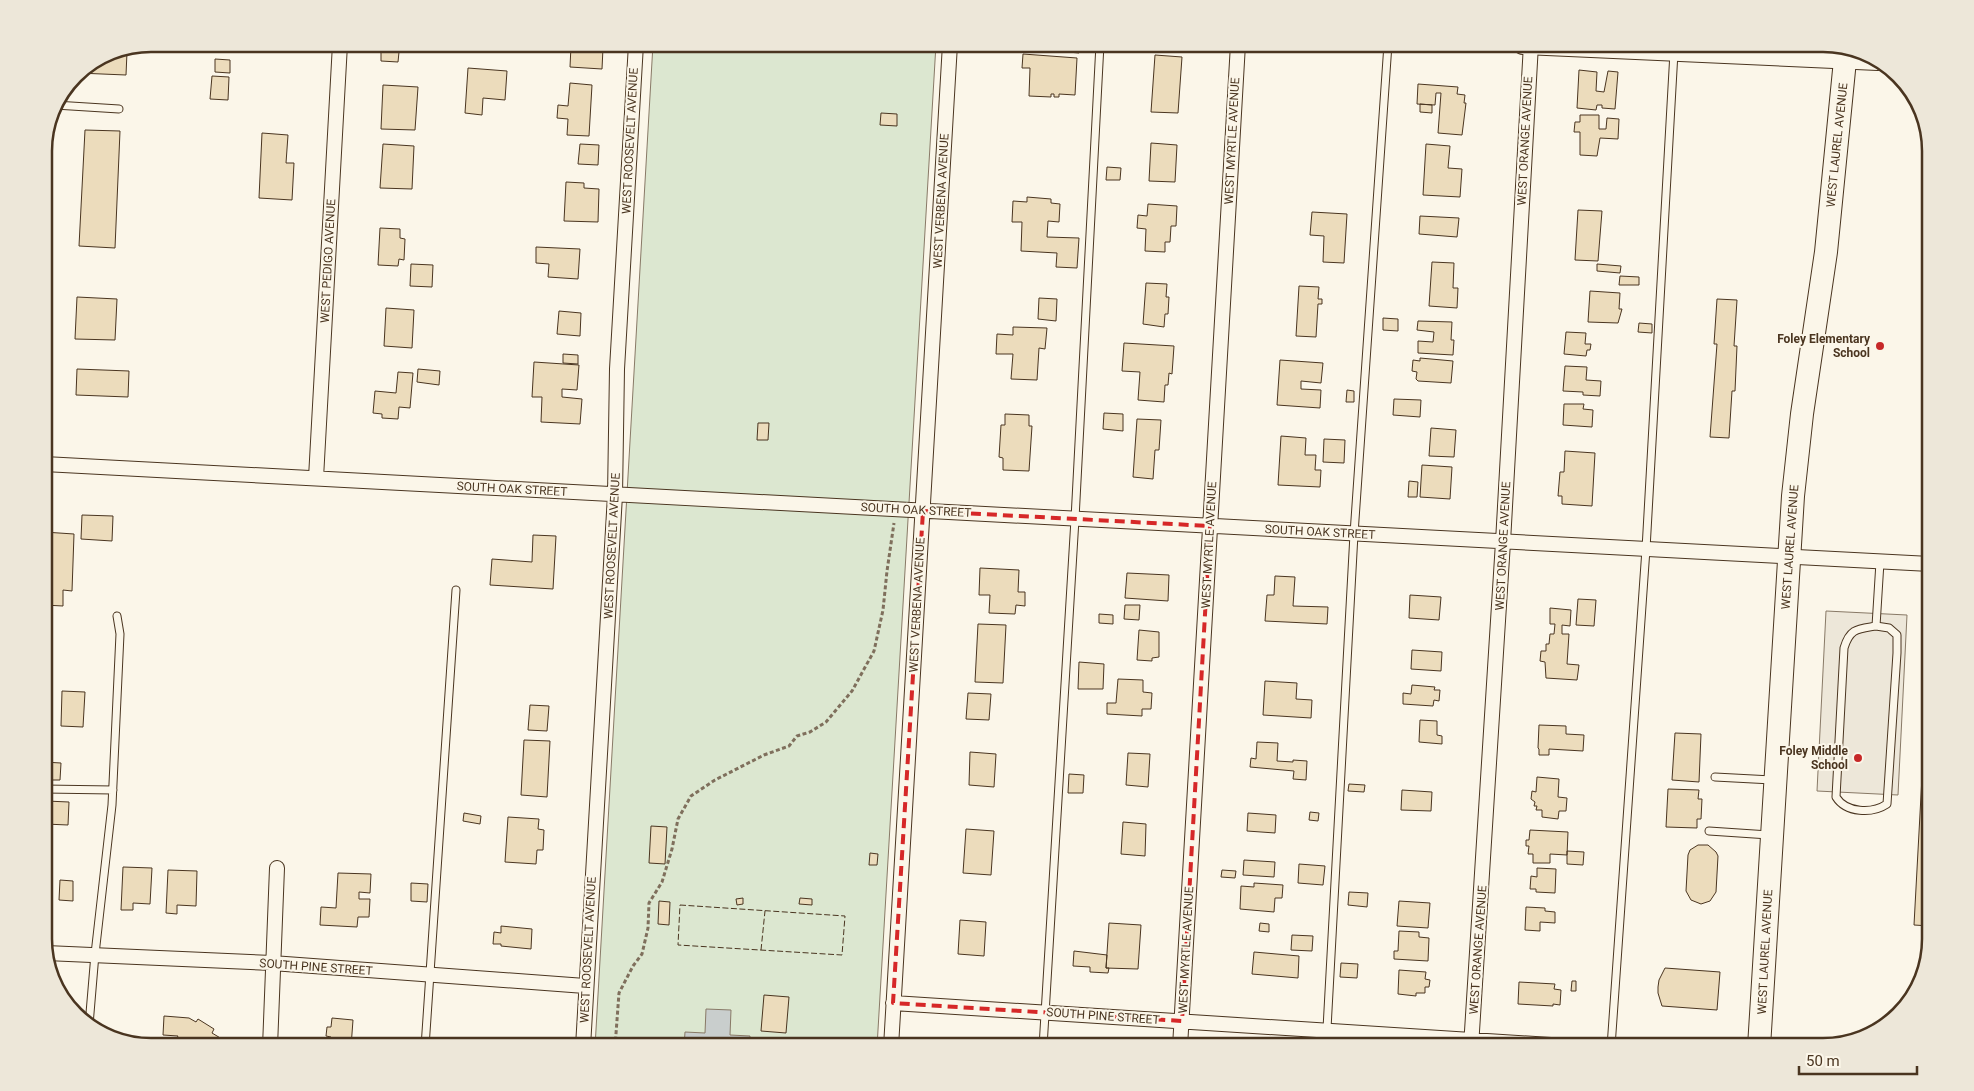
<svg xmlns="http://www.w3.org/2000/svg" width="1974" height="1091" viewBox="0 0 1974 1091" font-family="Roboto,sans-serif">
<rect width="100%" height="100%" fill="#fbf6e9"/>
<path fill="#dce7d0" stroke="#887966" d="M653,44h283l-59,1003h-282z"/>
<path fill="#ede7d9" stroke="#887966" d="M1826,611l81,4 -9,180 -81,-4z"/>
<path fill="#c9cecd" stroke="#887966" d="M706,1009l25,1 -1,25 20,1 -1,11h-65l1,-15 20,1z"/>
<path fill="#ecdcbc" stroke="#4a3520" d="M206,44h26v4l-26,-2z
M264,44h40v2z
M381,44h24v8h-6l-1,10 -17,-1z
M1068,44l12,1 -1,8 -11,-1z
M571,46l32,2 -1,21 -32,-2z
M110,52h17l-1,23 -48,-2z
M1023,54l54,4 -2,37 -16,-1v3h-5v-3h-3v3l-22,-1 1,-28h-8z
M1155,55l27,2 -4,56 -27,-1z
M215,59l15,1v13l-15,-1z
M468,68l39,3 -2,29 -22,-2 -1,17 -17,-2z
M1579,70l18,2 -1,19 8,1 4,-21 10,1 -3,37 -13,-1v-3h-5l-1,5 -19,-2z
M212,76l17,1 -1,23 -18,-1z
M570,83l22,2 -3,51 -22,-1 1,-16 -11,-1 1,-13 10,1z
M1418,84l40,3 -1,7 8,1 -1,8h2l-4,32 -24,-2 3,-40h-5l-1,12 -18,-1z
M383,85l35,2 -3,43 -34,-1z
M1420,104l12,1v8l-12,-1z
M881,113l16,1v12l-17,-1z
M1580,115h19v14h7l1,-11 12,1 -1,20 -18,-1 -3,18 -17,-1v-23h-6l1,-10h5z
M85,130l35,1 -5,117 -36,-2z
M262,133l26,2 -2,28h8l-2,37 -33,-2z
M1151,143l26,2 -2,37 -26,-1z
M383,144l31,2 -2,43 -32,-1z
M580,144l19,1 -1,20 -20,-1z
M1426,144l24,2 -2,22 14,1 -2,28 -37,-2z
M1107,167l14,1 -1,12h-14z
M566,182l18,1v5l15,1 -1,33 -34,-1z
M1027,197l24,2v4l9,1 -1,18 -11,-1 -1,16 32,1 -2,30 -21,-1 1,-14 -36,-2 1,-29h-10l1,-21 14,1z
M1148,204l29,2 -1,20h-5l-1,16h-5v10l-20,-1 1,-22 -9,-1 1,-13 9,1z
M1578,210l24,1 -4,50 -23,-1z
M1312,212l35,2 -3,49 -21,-1 1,-26 -14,-1z
M1420,216l39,2 -2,19 -38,-3z
M380,228l20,1v9l5,1 -1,21 -5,-1 -1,7 -20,-1z
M536,247l44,2 -2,30 -30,-2 1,-13 -13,-1z
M1432,262l22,1 -1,25h5l-1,20 -28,-2z
M411,264l22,1 -1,22 -22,-1z
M1597,264l24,2 -1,7 -23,-2z
M1620,276l19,1v8h-20z
M1146,283l21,1 -1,13h3l-1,17h-3l-1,13 -21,-3z
M1299,286l20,1 -1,12h4v5h-4l-2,33 -20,-1z
M1590,291l30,2 -1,16h3l-4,14 -30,-1z
M77,297l40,2 -2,41 -40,-1z
M1039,298l18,1 -1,22 -18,-2z
M1717,299l20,1 -3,46h3l-2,45h-3l-3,47 -19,-1 7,-93h-3z
M386,308l28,2 -2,38 -28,-2z
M559,311l22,2 -1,23 -23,-2z
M1383,318l15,1v12l-15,-1z
M1418,321l34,1 -1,18h3l-1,15 -35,-2v-12l15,1 1,-10 -17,-2z
M1639,323l13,1v9l-14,-1z
M1013,327l34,1 -2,21 -6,-1 -2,32 -26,-1 2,-25h-17l1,-20 16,1z
M1566,332l20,1 -1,11h6l-1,6h-3l-1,6 -22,-2z
M1124,343l50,3 -2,28 -3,-1 -1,12h-3l-1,17 -26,-2 2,-28 -18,-1z
M563,354l15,1v9l-15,-1z
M1420,358l33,3 -2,22 -33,-2 -2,-2 1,-7 -5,-1 1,-11 7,1z
M1280,360l43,3 -2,20 -20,-2v8l20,1 -1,18 -43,-3z
M534,362l45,3 -2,25 -15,-1v8l20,2 -2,25 -39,-2 1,-25h-10z
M1565,366l22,1 -1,13 15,1 -1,15 -17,-1v-3l-20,-1z
M77,369l52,2 -1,26 -52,-2z
M418,369l22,2 -1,14 -22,-3z
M398,372l15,1 -3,35 -11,-1 -1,12 -16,-1v-4l-9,-1 2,-22 21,2z
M1347,390l7,1v11h-8z
M1394,399l27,1 -1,17 -27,-2z
M1564,404h20l-1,5 10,1 -1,17 -29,-2z
M1104,413l19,1v17l-20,-2z
M1005,414l24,1v11h3l-3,45 -26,-1v-12l-4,-1 2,-32h4z
M1137,419l24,1 -2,30h-4l-2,29 -20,-2z
M758,423h11l-1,17h-11z
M1431,428l25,2 -2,27 -25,-1z
M1281,436l25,2 -1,17h11l-1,15h6l-1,17 -42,-2z
M1324,439l21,1 -1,23 -21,-1z
M1565,451l30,2 -3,53 -30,-2v-8h-4l2,-24h4z
M1422,465l30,2 -2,32 -30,-2z
M1409,481l9,1 -1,15h-9z
M82,515l31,1 -1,25 -31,-2z
M44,532l30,2 -2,57 -9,-1v16l-19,-1z
M533,535l23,1 -3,53 -63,-4 2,-26 40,3z
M980,568l39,2 -1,22h7v14l-9,-1 -1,9 -26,-1 1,-18h-11z
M1127,573l42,2 -1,26 -43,-3z
M1275,576l20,1 -2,29 35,1 -1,17 -62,-3 2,-26h7z
M1410,595l31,2 -2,23 -30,-2z
M1578,599l18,1 -2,26 -18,-1z
M1125,605h15l-1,15 -15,-1z
M1550,608l21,2 -1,16 -8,-1v9h7l-2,30 12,1 -2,15 -31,-2 -1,-16 -5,-1 1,-10h5v-7h3l1,-10h4l1,-10h-5z
M1099,614l14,1v9l-14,-1z
M978,624l28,1 -3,58 -28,-1z
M1139,630l20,2v25l-7,1v3l-15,-1z
M1929,647h1v279l-16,-1z
M1412,650l30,2 -1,19 -30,-2z
M1079,662l25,2 -1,25h-25z
M1118,679l25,1v12l9,1 -1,16h-9v7l-35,-2v-11h9z
M1265,681l32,2 -1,16 16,1 -1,18 -48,-3z
M1412,685l23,2 -1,3h6l-1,11 -5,-1 -1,6 -30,-2v-11l8,1z
M62,691l23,1 -2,35 -22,-1z
M968,693l23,1 -2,26 -23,-1z
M530,705l19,1 -2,25 -19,-1z
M1420,720l17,1v14l5,1v8l-23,-2z
M1539,725l27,1v8l18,1 -1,16 -34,-2v6h-10v-6l-1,-1z
M1675,733l26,1 -2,48 -27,-2z
M524,740l26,1 -3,56 -26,-2z
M1257,742l21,1 -1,18 16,1v-2l14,1 -1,19 -13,-1 1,-8 -44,-4 1,-9 5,1z
M970,752l26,2 -2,33 -25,-2z
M1128,753l22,1 -2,33 -22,-2z
M44,762l17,1 -1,17h-16z
M1069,774l15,1 -1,18h-15z
M1537,777l22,2 -1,18 9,1 -1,13h-7l-1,8 -16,-2v-7h-6l1,-4h-3l1,-4 -4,-3 1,-8 4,1z
M1349,784l16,1 -1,7 -16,-1z
M1668,789l31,1 -1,9h4l-1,20h-4v9l-31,-1z
M1402,790l30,2 -1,19 -30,-1z
M46,801l23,1 -1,23 -23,-1z
M1310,812l9,1 -1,8 -9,-1z
M464,813l17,3 -1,8 -17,-3z
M1248,813l28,2 -1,18 -28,-2z
M508,817l31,2 -1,10 6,1 -1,20h-6l-1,14 -31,-2z
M1123,822l23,2 -1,32 -24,-2z
M651,826l16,1 -2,37 -16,-1z
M966,829l28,2 -3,44 -28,-2z
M1530,830l38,2 -1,23 -17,-1v9h-17v-9h-5l1,-8h-3v-6h3z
M1698,845h10l8,7 2,4 -2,36 -6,9 -9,3 -10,-4 -5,-9 2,-36 2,-5z
M1567,851l17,1 -1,13 -16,-1z
M870,853l8,1 -1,11h-8z
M1244,860l31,2 -1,15 -31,-2z
M1299,864l26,2 -2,19 -25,-2z
M123,867l29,1 -2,36 -17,-1v7h-12z
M1537,868l19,1 -1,24 -19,-1v-3h-6l1,-13 6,1z
M168,870l29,1 -1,35 -19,-1v9l-11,-1z
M1222,870l14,1 -1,7 -14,-1z
M338,873l33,1 -1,19 -11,-1v7h11l-1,18h-11l-1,10 -37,-2 1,-18 15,1z
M60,880l13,1v20l-14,-1z
M411,883l17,1 -1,18 -16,-1z
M1254,883l29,2 -1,13h-7l-1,14 -34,-3 1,-23 13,1z
M1349,892l19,1 -1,14 -19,-2z
M743,898v6l-6,1 -1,-6z
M800,898l12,1v6l-13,-1z
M659,901l11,1 -1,23 -11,-1z
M1399,901l31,2 -2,25 -31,-2z
M1526,907l19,1v3l10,1v11l-15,-1v9l-15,-1z
M960,920l26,2 -2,34 -26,-2z
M1109,923l32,2 -3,44 -32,-1z
M1260,923l9,1v8l-10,-1z
M501,926l31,3 -1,20 -30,-3v-2h-8l1,-12 7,1z
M1399,931l20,1v5l10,1 -1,23 -34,-2v-8h4z
M1292,935l21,1 -1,15 -21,-1z
M1074,951l33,4 -1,13h3l-1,5 -18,-1v-5l-17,-1z
M1254,952l45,4 -1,22 -46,-4z
M1341,963l17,1 -1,14 -17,-1z
M1665,968l55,4 -3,38 -55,-4 -4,-13v-6l1,-7z
M1399,970l27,2 -1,7 5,1 -1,7h-4v6h-9v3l-18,-2z
M1572,981h4v10h-5z
M1519,982l36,2 -1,5 7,1 -1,15 -7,-1v2l-35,-2z
M764,995l25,2 -3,36 -25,-2z
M164,1016l25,2 7,4 2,-3 16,10 -2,4 10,6 -6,8h-19l-5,-3 -2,3h-18l6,-11 -15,-1z
M332,1018l21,2 -2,27h-21l1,-10 -5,-1 1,-9h4z"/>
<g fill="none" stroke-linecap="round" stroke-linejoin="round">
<defs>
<path id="lane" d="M55,105l64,4
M44,207l3,-58 -2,-10
M1876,626l13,2 8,7v18l-10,151c-15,10 -41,9 -51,-7l8,-149c6,-20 14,-19 32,-22z
M1876,626l4,-64
M1715,777l57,3
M44,789l69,1
M1709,831l60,4
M89,1025l6,-71 17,-149 8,-171 -3,-18
M425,1047l31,-457
M1043,1047l32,-528 25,-475
M1326,1047l28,-513 34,-490
M1611,1047l35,-498 28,-497"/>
<path id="street" d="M44,464l1886,100
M316,478l24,-434
M46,953l226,10 313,23
M893,1003l689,44
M270,1047l7,-179
M583,1047l32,-552 2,-126 19,-325
M891,1047l59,-1003
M1180,1047l58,-1003
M1471,1047l32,-505 28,-498"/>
<path id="secondary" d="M1523,44l355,16"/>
<path id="primary" d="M1759,1047l34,-551 9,-82 24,-162 20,-202"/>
</defs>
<use href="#lane" stroke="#4a3520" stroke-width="9"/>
<use href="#street" stroke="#4a3520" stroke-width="16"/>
<use href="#secondary" stroke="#4a3520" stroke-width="22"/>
<use href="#primary" stroke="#4a3520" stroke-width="24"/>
<path stroke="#7f6f5c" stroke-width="3" stroke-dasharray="4 2.5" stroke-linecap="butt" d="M615,1047l4,-54 14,-27 9,-12 6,-26 1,-25 13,-21 10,-33 6,-30 13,-23 24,-16 49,-25 25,-9 8,-10 13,-4 16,-10 26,-31 22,-40 9,-41 4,-39 7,-48"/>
<use href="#lane" stroke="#fbf6e9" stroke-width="7"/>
<use href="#street" stroke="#fbf6e9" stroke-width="14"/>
<use href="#secondary" stroke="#fbf6e9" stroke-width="20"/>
<use href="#primary" stroke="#fbf6e9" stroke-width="22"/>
<path stroke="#4a3520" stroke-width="1" stroke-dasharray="6 2.5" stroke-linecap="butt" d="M680,905l165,11 -3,39 -164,-10z
M761,950l4,-39"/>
</g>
<path fill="none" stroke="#d62828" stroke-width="4" stroke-dasharray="10 6" stroke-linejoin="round" d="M923,511l287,15 -28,495 -289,-18z"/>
<g fill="#c62828" stroke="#fbf6e9" stroke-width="2">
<circle cx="1880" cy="346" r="5"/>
<circle cx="1858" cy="758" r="5"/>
</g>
<g text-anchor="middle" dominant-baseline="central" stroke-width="4" stroke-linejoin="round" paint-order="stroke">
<g font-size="12" fill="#4a3520" stroke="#fbf6e9">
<text transform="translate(630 141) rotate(-87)">WEST ROOSEVELT AVENUE</text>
<text transform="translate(1232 141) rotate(-87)">WEST MYRTLE AVENUE</text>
<text transform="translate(1525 141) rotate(-87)">WEST ORANGE AVENUE</text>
<text transform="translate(1837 145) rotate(-84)">WEST LAUREL AVENUE</text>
<text transform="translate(941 201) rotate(-87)">WEST VERBENA AVENUE</text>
<text transform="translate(328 261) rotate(-87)">WEST PEDIGO AVENUE</text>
<text transform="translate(512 489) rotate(3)">SOUTH OAK STREET</text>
<text transform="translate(916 510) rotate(3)">SOUTH OAK STREET</text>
<text transform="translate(1320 532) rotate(3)">SOUTH OAK STREET</text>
<text transform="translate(1209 545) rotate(-87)">WEST MYRTLE AVENUE</text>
<text transform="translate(612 546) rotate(-87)">WEST ROOSEVELT AVENUE</text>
<text transform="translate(1503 546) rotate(-87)">WEST ORANGE AVENUE</text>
<text transform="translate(1790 547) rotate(-86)">WEST LAUREL AVENUE</text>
<text transform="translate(917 605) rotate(-87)">WEST VERBENA AVENUE</text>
<text transform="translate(588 950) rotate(-87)">WEST ROOSEVELT AVENUE</text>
<text transform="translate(1186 950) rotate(-87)">WEST MYRTLE AVENUE</text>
<text transform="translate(1478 950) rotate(-86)">WEST ORANGE AVENUE</text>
<text transform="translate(1765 952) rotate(-87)">WEST LAUREL AVENUE</text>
<text transform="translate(316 967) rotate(4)">SOUTH PINE STREET</text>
<text transform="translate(1103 1016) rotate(4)">SOUTH PINE STREET</text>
</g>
<g font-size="12" font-weight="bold" fill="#4a3520" stroke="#fbf6e9" text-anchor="end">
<text x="1870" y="339">Foley Elementary<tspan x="1870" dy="14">School</tspan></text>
<text x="1848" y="751">Foley Middle<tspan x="1848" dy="14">School</tspan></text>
</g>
</g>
<path d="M0 0H1974V1091H0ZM151 52H1823A99 99 0 0 1 1922 151V939A99 99 0 0 1 1823 1038H151A99 99 0 0 1 52 939V151A99 99 0 0 1 151 52Z" fill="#ede7d9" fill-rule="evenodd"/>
<path fill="none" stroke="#4a3520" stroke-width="2.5" d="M151 52H1823A99 99 0 0 1 1922 151V939A99 99 0 0 1 1823 1038H151A99 99 0 0 1 52 939V151A99 99 0 0 1 151 52Z"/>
<path d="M1799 1066v8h118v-8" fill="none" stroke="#4a3520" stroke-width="2.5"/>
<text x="1806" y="1066" font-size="15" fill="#4a3520" stroke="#fbf6e9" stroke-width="4" paint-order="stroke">50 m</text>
</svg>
